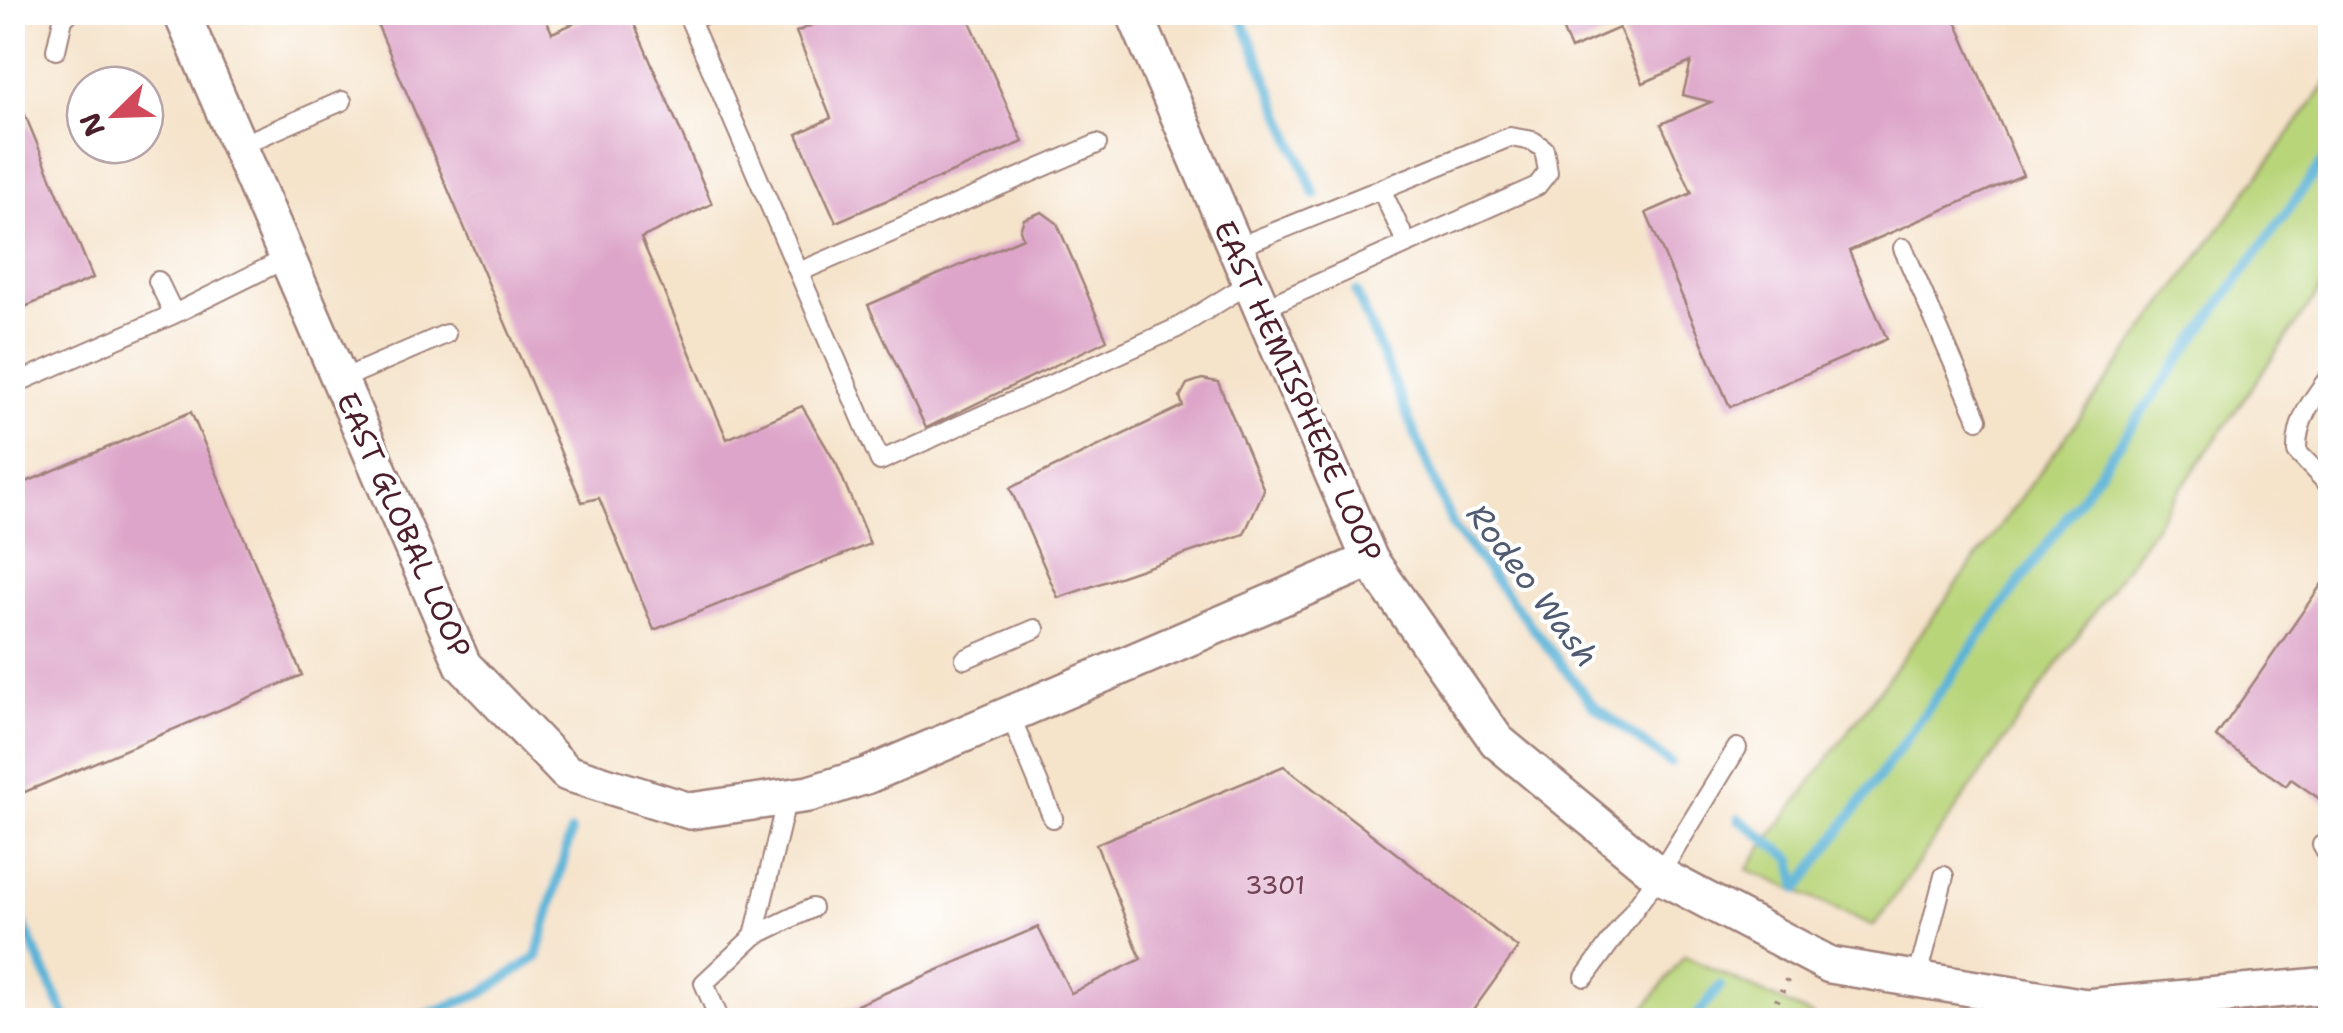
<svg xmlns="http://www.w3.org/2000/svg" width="2343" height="1033" viewBox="0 0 2343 1033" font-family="'Shantell Sans',sans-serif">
<rect width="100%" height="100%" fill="#fff"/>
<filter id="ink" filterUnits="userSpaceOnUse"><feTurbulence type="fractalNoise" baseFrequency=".01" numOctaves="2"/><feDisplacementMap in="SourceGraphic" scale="20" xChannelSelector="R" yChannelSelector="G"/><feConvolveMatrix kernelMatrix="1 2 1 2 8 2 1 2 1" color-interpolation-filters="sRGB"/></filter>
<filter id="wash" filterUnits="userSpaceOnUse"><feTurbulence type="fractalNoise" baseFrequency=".0048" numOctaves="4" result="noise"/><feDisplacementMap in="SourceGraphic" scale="40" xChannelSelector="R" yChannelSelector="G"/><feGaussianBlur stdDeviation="2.25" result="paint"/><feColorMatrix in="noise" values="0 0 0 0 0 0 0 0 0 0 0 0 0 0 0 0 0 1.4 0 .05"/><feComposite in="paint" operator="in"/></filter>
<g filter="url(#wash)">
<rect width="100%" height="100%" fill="#f5e3ca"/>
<path fill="#b9d57a" stroke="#827a52" stroke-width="2.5" d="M2330,79v197l-456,650 -127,-57z
M1684,956l129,60 -3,4h-174z"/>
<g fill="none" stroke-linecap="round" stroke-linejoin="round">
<path stroke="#5ab2d7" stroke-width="10" d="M1239,12l76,183
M1356,292l97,234 140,179 77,58
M1739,819l53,40 6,30
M1798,889l532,-737
M12,900l55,120
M414,1020l68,-27 55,-36 34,-125
M1694,1020l26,-34"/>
</g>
<g id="blocks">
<path fill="#dda5c9" d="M372,12h171l9,21 47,-21h30l83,192 -71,34 86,201 75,-33 35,59 33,79 -216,86 -55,-132 -17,4z
M841,12h125l57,130 -187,80 -39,-88 34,-16 -35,-86z
M1555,12h397l71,163 -174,76 38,88 -157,68 -84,-194 46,-20 -31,-69 50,-22 -28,-7 8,-33 -48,21 -24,-55 -48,21z
M13,86l80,192 -80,34z
M1042,212l15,11 50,117 -181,88 -58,-123 155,-67 -3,-8 4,-11z
M1202,379l16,3 46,108 -20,44 -186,64 -48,-110 173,-82 -3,-9 7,-13z
M191,412l111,263 -282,119 -7,-17v-322l11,28z
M2330,572v234l-39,-27 -5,7 -70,-49z
M1284,766l234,182 -52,72h-644l216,-93 33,66 70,-34 -45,-115z"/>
</g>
</g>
<g filter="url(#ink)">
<use href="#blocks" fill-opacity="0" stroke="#a0817a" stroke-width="2.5"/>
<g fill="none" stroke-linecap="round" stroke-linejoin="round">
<defs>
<path id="service" d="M709,12l-19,8 190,441 297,-133 71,-44
M56,50l7,-31 7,-7
M239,146l103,-45
M1381,189l25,53
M1903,248l75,171
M1233,249l277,-112 23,4 11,8 4,23 -11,14 -278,124
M799,272l298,-128
M158,281l16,33 113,-56
M2330,376c-18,24 -34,44 -33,76l33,34
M340,380l106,-46
M14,384l160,-70
M965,659l70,-30
M1010,715l43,103
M2322,845l8,14
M754,936l33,-139
M1585,977l74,-102 78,-127
M1917,980l27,-104
M718,1016l-14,-33 50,-47 58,-28"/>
<path id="minor" d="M181,12l282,653 104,108 123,38 119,-17 57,-18 504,-216
M1134,12l236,548 127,181 162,134 171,90 256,42 244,-22"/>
</defs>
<use href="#service" stroke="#a0817a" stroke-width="22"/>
<use href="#minor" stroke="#a0817a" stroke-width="40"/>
<path stroke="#a0817a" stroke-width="6" stroke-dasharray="2.5 8" stroke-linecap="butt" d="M1780,1020l-6,-13 14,-29"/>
<use href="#service" stroke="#fff" stroke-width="18"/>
<use href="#minor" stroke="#fff" stroke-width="35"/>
</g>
</g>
<g text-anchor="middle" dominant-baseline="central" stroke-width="8" stroke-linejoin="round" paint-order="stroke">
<g font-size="25" fill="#6f4052">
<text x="1275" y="885">3301</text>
</g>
<g font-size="30" fill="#4a1f2b" stroke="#fff">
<text transform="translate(1298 391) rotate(66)">EAST HEMISPHERE LOOP</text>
<text transform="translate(404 525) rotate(66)">EAST GLOBAL LOOP</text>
</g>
<g font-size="32" font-style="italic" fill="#505a70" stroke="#fff">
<text transform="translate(1533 585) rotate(53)">Rodeo Wash</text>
</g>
</g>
<rect width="2343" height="1033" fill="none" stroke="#fff" stroke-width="50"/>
<g transform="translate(115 115) rotate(247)"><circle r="48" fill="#ffffff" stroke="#b7a5aa" stroke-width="2.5"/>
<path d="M0-8L18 38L0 25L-18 38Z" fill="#d1495b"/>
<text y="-15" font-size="28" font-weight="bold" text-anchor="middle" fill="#4a1f2b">N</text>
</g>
</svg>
